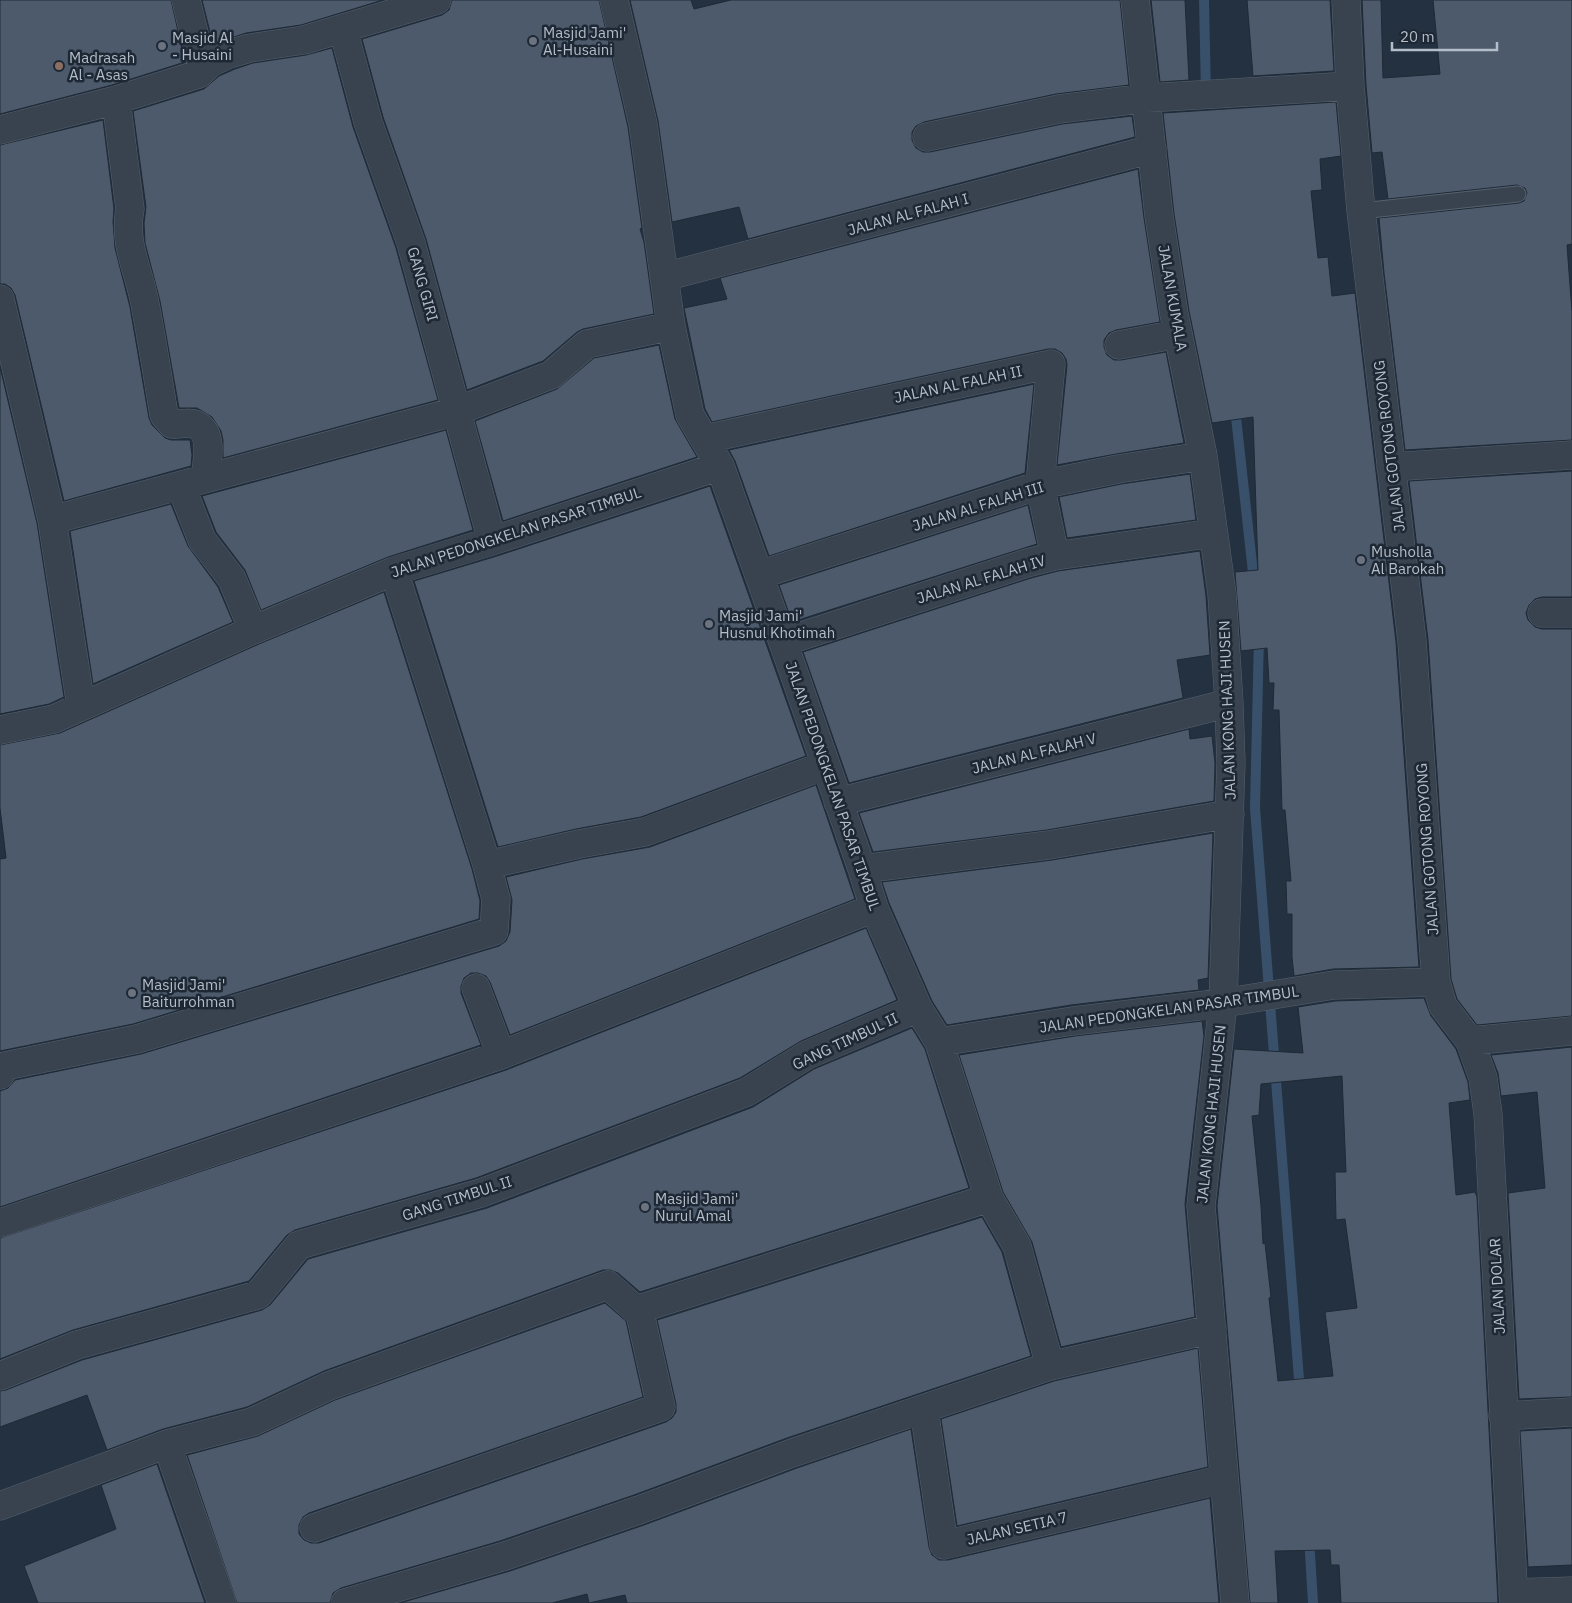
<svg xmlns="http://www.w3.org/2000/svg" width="1572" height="1603" viewBox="0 0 1572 1603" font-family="'IBM Plex Sans',sans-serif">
<rect width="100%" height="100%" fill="#233140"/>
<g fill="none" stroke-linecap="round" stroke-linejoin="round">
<path stroke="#385069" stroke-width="10" d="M1204,0l2,95
M1235,408l19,174
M1259,636l-4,172 45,584
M1309,1537l4,66"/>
</g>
<path fill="#4c5a6b" stroke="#1f2a36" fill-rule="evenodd" d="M0,0h171l14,62 -73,23 -112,29z
M202,0h181l-82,25 -55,8 -33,11z
M452,0h147l29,127 14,101 -2,1 4,13 10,72 -71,15 -6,3 -34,29 -76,29 -41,-151 -43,-122 -21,-78 80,-24 7,-5z
M630,0h61l3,9 37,-9h389l9,85 -73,9 -132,28 -8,4 -4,6v8l4,8 7,4h7l132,-28 70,-8 3,21 -387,102 -9,-32 -67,15 -14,-101z
M1151,0h34l4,80 -29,2z
M1247,0h83l4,71 -81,5z
M1362,0h19l2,78 57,-4 -7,-74h139v244l-5,1 5,67v128l-167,10 -21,-177 -5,-55 140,-15 5,-2 3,-8 -2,-5 -8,-3 -129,14 -6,-47 -10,1 -6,-68z
M332,48l21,79 43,121 42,152 -215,58v-18l-2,-9 -9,-14 -15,-9h-18l-19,-107 -15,-58 -1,-20 2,-16 -13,-96 71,-22 15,-13 16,-7 18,-6 53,-8z
M1336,102l5,54 -21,3 2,31 -11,1 7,67 10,-1 4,39 23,-3 41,349 23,325 -86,2 -39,7 -2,-19v-43h-5l-1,-33h5l-6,-71h-3l-3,-100h-6l1,-27h-5l-2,-35 -26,3 -6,-79 23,-2 -5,-153 -41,6 -23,-112 -15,-97 -11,-101z
M103,120l11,89 -1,13 2,26 15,59 19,111 3,7 13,13 6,2h19l2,15 -1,11 -127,35 -49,-206 -4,-7 -6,-4h-5v-139z
M1138,169l6,49 16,104 -44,8 -7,3 -5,7v7l3,8 7,5h7l45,-8 18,91 -68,11 -59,11 10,-100 -1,-6 -4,-6 -7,-4h-7l-336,73 -7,-13 -21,-101 43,-9 -7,-21z
M659,345l16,74 22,38 -194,64 -28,-100 82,-32 37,-31z
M0,367l37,156 27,174 -15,7 -49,10z
M1034,384l-9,89 -256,83 -34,-95 -6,-11z
M446,430l27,100 -85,27 -127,53 -16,-40 -29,-38 -14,-36z
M1572,471v126h-30l-7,2 -6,6 -3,8 2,7 7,7 7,2h30v387l-95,9 -20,-26 -6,-20 -23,-339 -19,-159z
M1190,474l6,46 -129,18 -8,-41 62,-13z
M710,486l96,270 -165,61 -65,12 -78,18 -84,-266 83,-25z
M171,504l17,42 30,41 15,35 -140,62 -23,-153z
M1028,505l9,39 -245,78 -13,-37z
M1200,551l6,45 4,59 -33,5 6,38 -334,85 -46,-131 228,-74 27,-7z
M384,592l88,277 8,32 -1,18 -346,105 -133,27v-192l6,-1 -6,-50v-63l60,-12 199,-89z
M1189,729l1,10 22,-3 3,27 -1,38 -167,29 -174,22 -14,-39z
M816,785l39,114 -345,136 -20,-53 -4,-6 -8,-3h-7l-7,5 -3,8v7l20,52 -481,162v-116l8,-3 7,-8 126,-26 358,-108 7,-5 4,-9 2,-32 -6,-23 76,-18 68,-12z
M1213,833l-5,145 -10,2 1,10 -128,15 -124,20 -15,-24 -43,-98 -7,-21 170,-22z
M866,928l31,72 -96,41 -61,37 -264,100 -181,52 -8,5 -38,46 -176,49 -73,29v-121l506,-168z
M1424,998l7,18 25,33 12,33 2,18 -21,3 7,92 19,-3 2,5 21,406h-157l-2,-38h-8l-1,-15 -55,1 3,52h-28l-33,-397 17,-157 69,4 -5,-46 37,-6zM1342,1076l4,96h-11l1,48 9,-1 12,89 -32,4 8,64 -55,5 -9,-83 2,-1 -6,-54 -2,1 -2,-38 -9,-90 7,-1 2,-31z
M1202,1021l2,15 -19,168 10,113 -134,30 -29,-105 -29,-50 -44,-137 116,-19z
M912,1028l13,21 44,139 -329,104 -22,-19 -8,-3h-7l-279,101 -77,36 -84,22 -56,21 -20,-55 -87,32v-36l6,-1 76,-30 180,-50 8,-5 38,-46 179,-51 266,-101 61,-38z
M1572,1047v350l-53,2 -11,-206 37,-5 -8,-96 -36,4 -3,-23 -7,-18z
M982,1217l20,35 29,104 -244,82 -153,57 -134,46 -159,47 -8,5 -3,10h-93l-50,-148 71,-19 77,-36 270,-97 21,18 17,76 -334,116 -6,4 -4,8v9l5,6 7,3h8l347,-121 6,-4 4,-6v-8l-19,-84z
M1198,1348l10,119 -251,59 -16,-107 113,-38z
M1572,1428v137l-44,2 -8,-136z
M911,1429l18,118 3,8 7,5h9l262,-62 9,105h-592l-2,-8 -36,8 -2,-9 -35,9h-152l110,-32 134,-46 153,-57z
M157,1464l48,139h-167l-14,-37 92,-37 -15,-44z"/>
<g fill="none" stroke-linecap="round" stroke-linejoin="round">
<defs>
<path id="lane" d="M1361,211l157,-17"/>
<path id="street" d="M186,0l17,70
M614,0l29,124 28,202 19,89 30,51 75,210 67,193 12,39 44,100 21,34 134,-21 150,-18 111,-18 102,-3
M1135,0l24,216 15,98 29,142 19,138 7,109 2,60 -8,240 -22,203 34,397
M1346,0l4,86 11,125 51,430 24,341 7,24 27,35 13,37 5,36 26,489
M343,29l25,93 43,121 81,298
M116,100l14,109c-7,35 9,61 15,95 7,36 13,74 19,111l8,9c8,1 17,-3 25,1 17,9 10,37 8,53
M0,130l116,-30 83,-26 11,-11 19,-9 21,-6 54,-8 133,-40
M927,137l132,-28 88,-11 203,-12
M664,277l488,-128
M0,299l52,221 29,186
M1119,345l59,-11
M705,439l346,-75 -11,121 15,71
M1391,467l181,-12
M181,486l21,54 30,39 21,51
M52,520l405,-109 94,-36 36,-31 84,-18
M759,575l281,-90 78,-16 85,-13
M1542,613h30
M783,642l244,-79 28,-7 158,-23
M0,730l54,-11 199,-89 141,-59 98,-30 228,-75
M838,802l391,-99
M487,865l92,-21 66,-12 181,-67
M862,869l187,-24 181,-31
M476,988l25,67
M1470,1041l102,-10
M939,1042l50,156 28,48 33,120
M0,1075l5,-9 132,-27 357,-108 2,-32 -9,-34 -93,-294
M0,1223l501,-168 373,-147
M0,1376l77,-31 181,-50 41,-50 182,-52 266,-101 60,-37 111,-47
M924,1409l20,136 280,-66
M1503,1416l69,-4
M167,1444l55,159
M0,1506l167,-62 85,-22 77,-36 279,-101 27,24h4l350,-111
M314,1528l347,-121 -22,-98
M1513,1593l59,-2
M345,1603l160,-47 134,-46 153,-57 258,-87 162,-37"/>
</defs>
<use href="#lane" stroke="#56616d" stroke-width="17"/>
<use href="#street" stroke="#56616d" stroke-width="29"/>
<use href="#lane" stroke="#38434f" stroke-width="15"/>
<use href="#street" stroke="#38434f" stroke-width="28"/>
</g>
<g fill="#6b7280" stroke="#1d2834" stroke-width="2">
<circle cx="533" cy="41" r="5"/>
<circle cx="162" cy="46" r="5"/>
<circle cx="1361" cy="560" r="5"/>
<circle cx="709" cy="624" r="5"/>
<circle cx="132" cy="993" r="5"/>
<circle cx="645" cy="1207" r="5"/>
</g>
<circle fill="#8d6e63" stroke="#1d2834" stroke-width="2" cx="59" cy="66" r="5"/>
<g text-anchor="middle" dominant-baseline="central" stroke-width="5" stroke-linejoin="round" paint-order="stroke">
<g font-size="15" fill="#b4beca" stroke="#1d2834" text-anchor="start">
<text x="543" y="32">Masjid Jami'<tspan x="543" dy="17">Al-Husaini</tspan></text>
<text x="172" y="37">Masjid Al<tspan x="172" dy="17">- Husaini</tspan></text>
<text x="69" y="57">Madrasah<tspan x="69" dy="17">Al - Asas</tspan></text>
<text x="1371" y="551">Musholla<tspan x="1371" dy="17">Al Barokah</tspan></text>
<text x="719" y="615">Masjid Jami'<tspan x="719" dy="17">Husnul Khotimah</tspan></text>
<text x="142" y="984">Masjid Jami'<tspan x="142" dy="17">Baiturrohman</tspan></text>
<text x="655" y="1198">Masjid Jami'<tspan x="655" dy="17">Nurul Amal</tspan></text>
</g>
<g font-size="15" fill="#b4beca" stroke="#1d2834">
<text transform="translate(908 214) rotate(-15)">JALAN AL FALAH I</text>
<text transform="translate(423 284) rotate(74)">GANG GIRI</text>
<text transform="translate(1173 298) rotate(80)">JALAN KUMALA</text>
<text transform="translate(958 384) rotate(-12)">JALAN AL FALAH II</text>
<text transform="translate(1389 446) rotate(-97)">JALAN GOTONG ROYONG</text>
<text transform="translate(978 506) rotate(-17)">JALAN AL FALAH III</text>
<text transform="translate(516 532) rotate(-18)">JALAN PEDONGKELAN PASAR TIMBUL</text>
<text transform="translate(981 579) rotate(-17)">JALAN AL FALAH IV</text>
<text transform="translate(1227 710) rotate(-92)">JALAN KONG HAJI HUSEN</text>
<text transform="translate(1034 753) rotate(-14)">JALAN AL FALAH V</text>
<text transform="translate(833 786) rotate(71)">JALAN PEDONGKELAN PASAR TIMBUL</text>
<text transform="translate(1427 849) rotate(-94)">JALAN GOTONG ROYONG</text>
<text transform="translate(1169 1009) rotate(-8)">JALAN PEDONGKELAN PASAR TIMBUL</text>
<text transform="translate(845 1041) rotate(-25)">GANG TIMBUL II</text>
<text transform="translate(1211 1114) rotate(-84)">JALAN KONG HAJI HUSEN</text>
<text transform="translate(457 1198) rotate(-18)">GANG TIMBUL II</text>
<text transform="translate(1497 1286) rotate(-93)">JALAN DOLAR</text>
<text transform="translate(1017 1528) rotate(-13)">JALAN SETIA 7</text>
</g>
</g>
<path d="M1392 42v8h105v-8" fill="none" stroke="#b4beca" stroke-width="2.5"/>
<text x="1400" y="42" font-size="15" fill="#b4beca" stroke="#1d2834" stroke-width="4" paint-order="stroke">20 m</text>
</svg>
